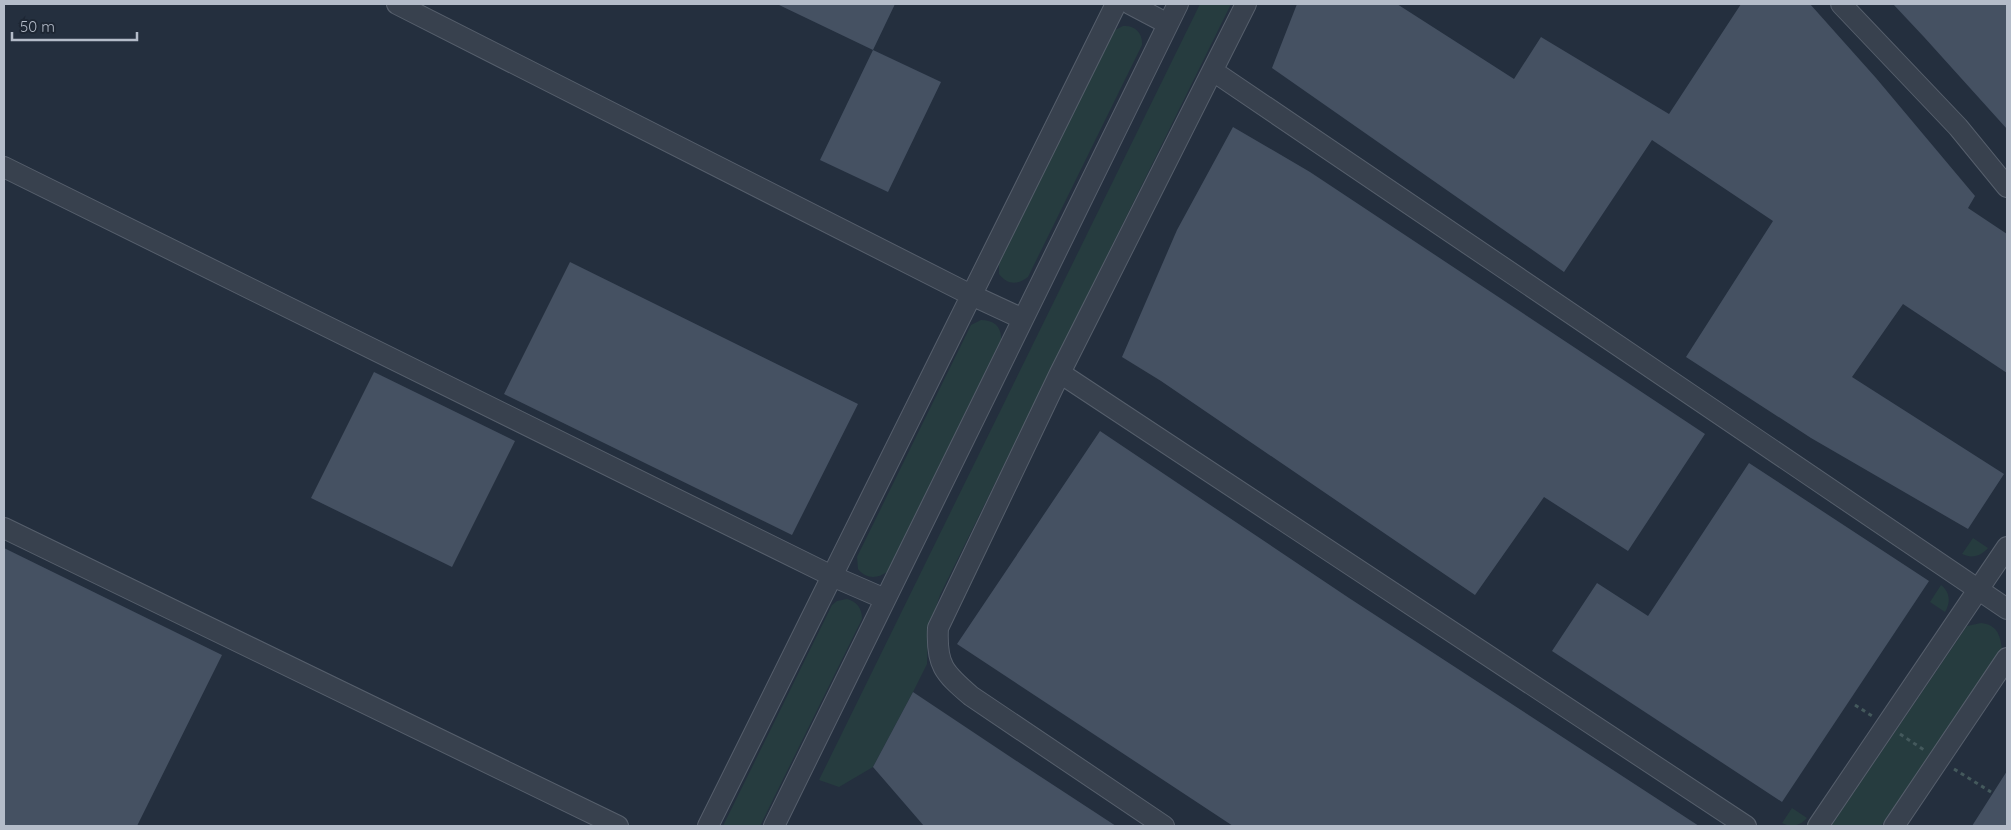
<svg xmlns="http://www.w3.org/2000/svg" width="2011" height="830" viewBox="0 0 2011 830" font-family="Quicksand,sans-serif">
<rect width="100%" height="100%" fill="#242f3e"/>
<path fill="#263c3f" d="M1200,4h31l-291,591 -12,36 -1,33 -14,28 -40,75 -34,20 -20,-7z
M1123,26c12,-1 20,7 19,19l-114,232c-10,8 -21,8 -29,-3v-11l114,-232z
M981,320c13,0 21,7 20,20l-114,232c-10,7 -21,7 -29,-3l-1,-12 114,-232z
M1973,538l15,10c-7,8 -16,11 -26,6z
M1941,585c9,7 10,17 4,27l-15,-10z
M847,599c10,3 15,9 15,20l-102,207h-37l109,-221 5,-4z
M1981,623c16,2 19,11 21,26l-121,177h-50l136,-200z
M1792,808l15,10c-7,8 -16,10 -25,5z"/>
<path fill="#455162" d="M777,4h118l-22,46z
M1297,4h100l117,75 27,-42 128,77 72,-110h69l66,74 99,118 -7,12 39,26v139l-104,-69 -51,73 152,97 -36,55 -157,-91 -125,-81 87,-136 -121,-81 -88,132 -292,-204z
M1893,4h114v125l-83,-92z
M873,50l68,32 -53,110 -68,-32z
M1233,127l77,45 395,262 -77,117 -84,-54 -69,98 -314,-214 -39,-24 55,-127z
M570,262l288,142 -66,131 -288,-141z
M374,372l141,69 -63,126 -141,-69z
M1100,431l249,167 350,228h-466l-276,-182z
M1749,463l180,118 -147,221 -230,-151 45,-68 51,33z
M4,548l218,107 -85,171h-133z
M913,692l99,66 104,68h-192l-51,-59z
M2007,771v55h-35z"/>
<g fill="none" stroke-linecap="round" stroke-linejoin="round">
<defs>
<path id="minor" d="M397,4l570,289 56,26
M1130,4l38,20
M1841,4l117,123 49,60
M1213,71l794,538
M4,167l828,409 53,23
M1060,373l686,453
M4,528l614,298
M708,826l408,-822
M774,826l404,-822
M1164,826l-193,-130c-27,-23 -35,-31 -33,-68l122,-255 186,-369
M1818,826l189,-279
M1894,826l113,-168"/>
</defs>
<use href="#minor" stroke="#565f6c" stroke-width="22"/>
<path stroke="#44595c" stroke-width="3" stroke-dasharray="4 4" stroke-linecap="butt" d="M1855,705l17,11
M1900,734l24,16
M1954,769l37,23"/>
<use href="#minor" stroke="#38414e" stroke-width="20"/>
</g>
<rect width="2011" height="830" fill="none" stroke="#b4bcc9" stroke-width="10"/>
<path d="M12 32v8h125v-8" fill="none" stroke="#b4bcc9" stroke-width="2.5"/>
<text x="20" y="32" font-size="15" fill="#b4bcc9" stroke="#1d2633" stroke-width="4" paint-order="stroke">50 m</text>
</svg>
